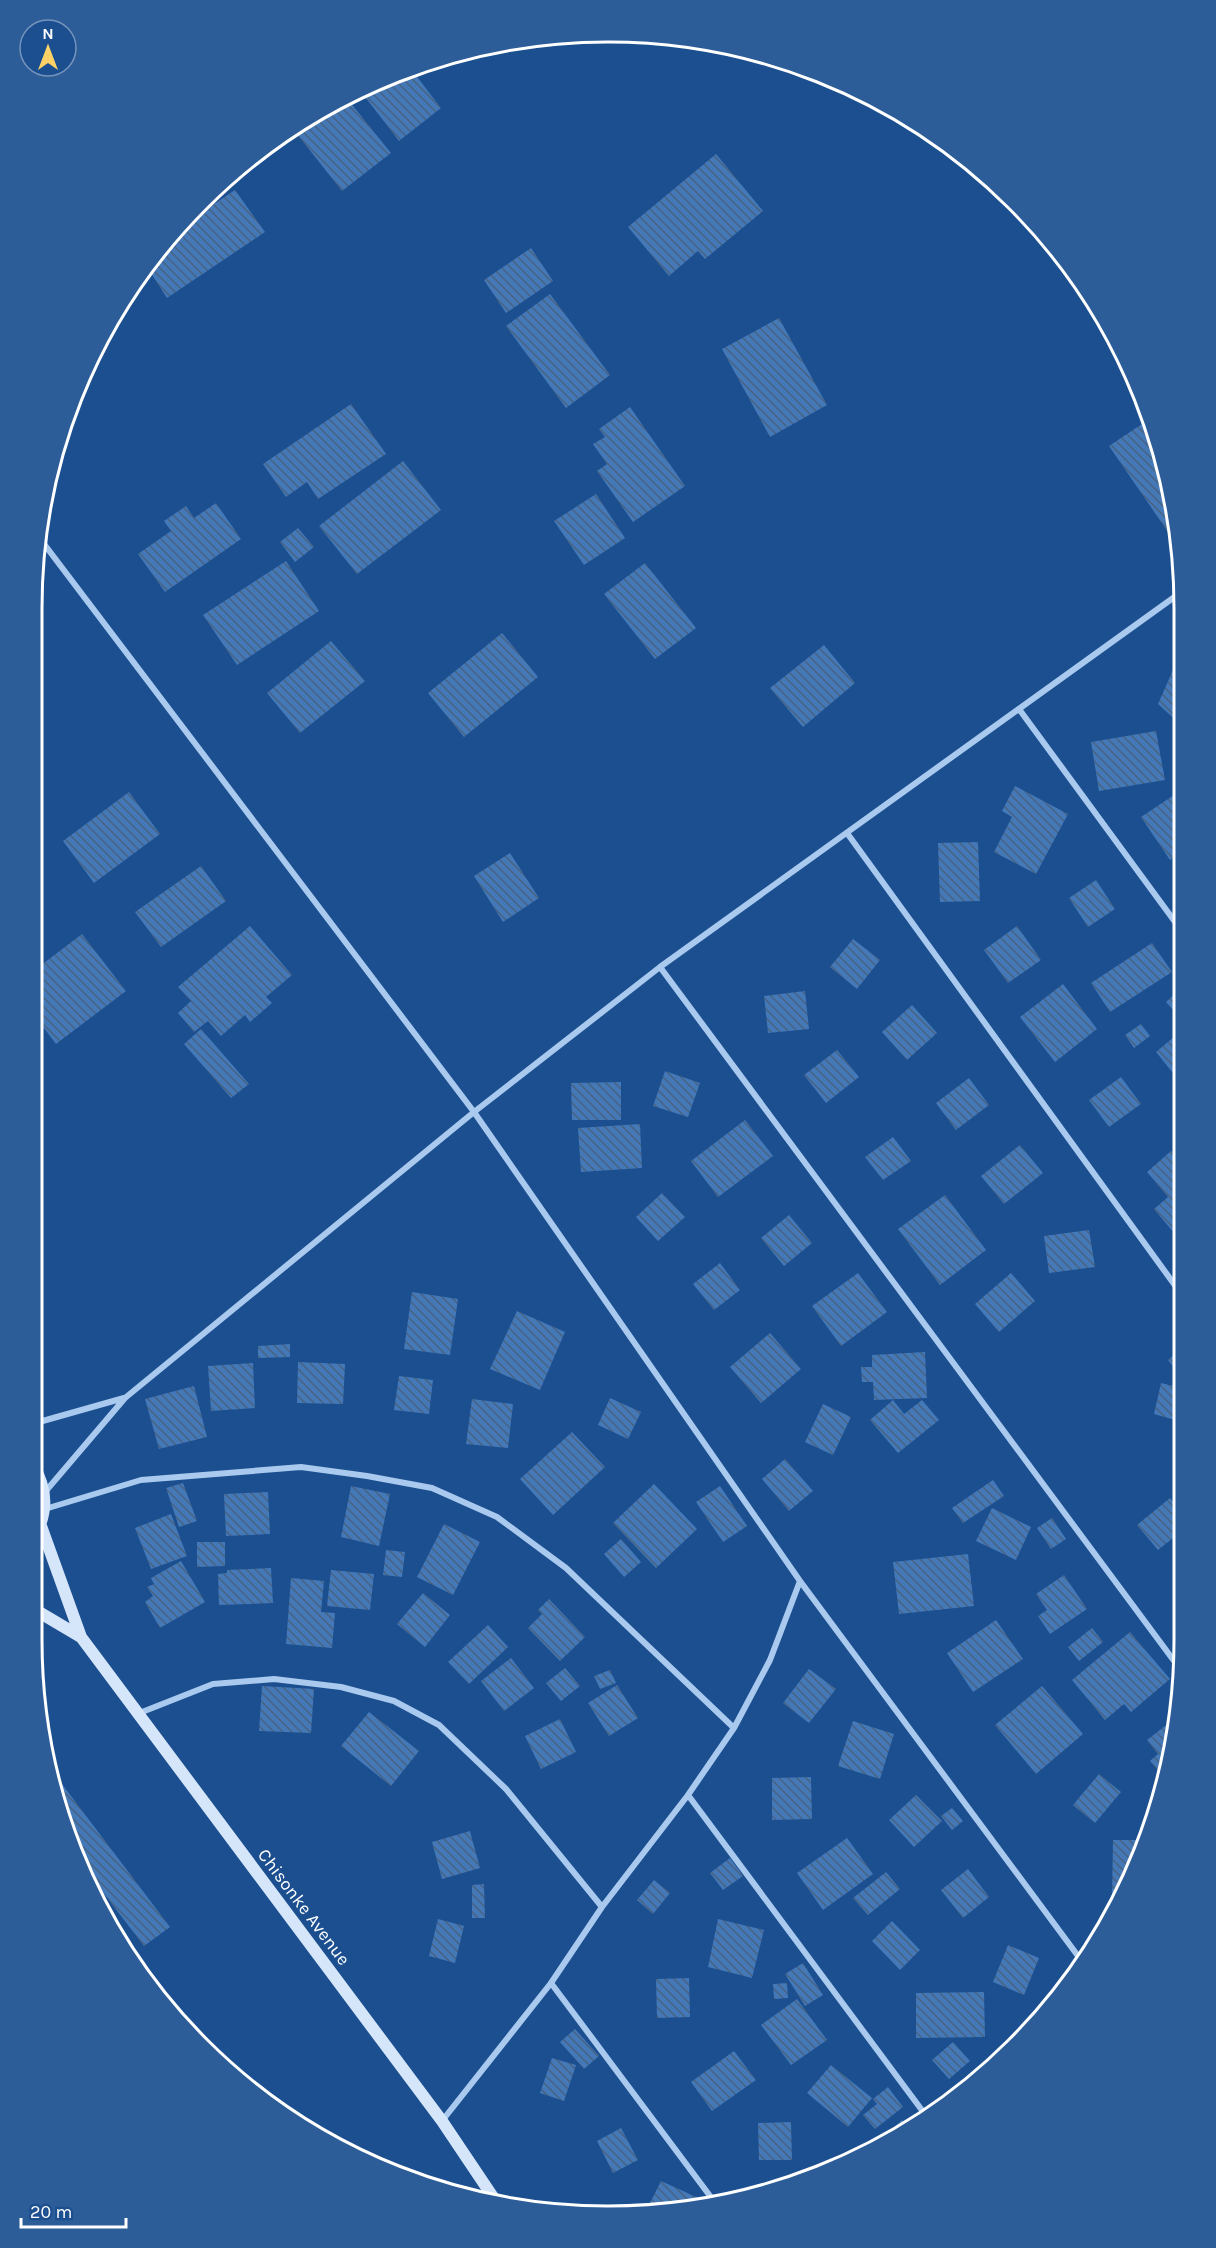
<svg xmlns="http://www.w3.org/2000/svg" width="1216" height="2248" viewBox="0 0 1216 2248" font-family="Karla,sans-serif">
<defs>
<pattern id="building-back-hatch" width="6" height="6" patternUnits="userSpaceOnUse" patternTransform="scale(1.5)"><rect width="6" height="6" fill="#4478b7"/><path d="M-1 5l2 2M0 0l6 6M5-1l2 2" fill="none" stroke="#486282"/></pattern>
</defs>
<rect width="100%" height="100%" fill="#1b4f8f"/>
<path fill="url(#building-back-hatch)" d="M411,69l30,39 -42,33 -40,-52z
M345,96l46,57 -49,38 -49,-62z
M716,154l47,57 -58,48 -7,-8 -29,25 -41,-49z
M235,190l30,42 -98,66 -20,-31 24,-34z
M531,248l22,33 -47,32 -22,-33z
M550,294l60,81 -44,33 -60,-82z
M779,318l48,87 -57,32 -48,-88z
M351,404l35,50 -68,45 -11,-17 -21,15 -23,-33z
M630,407l55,79 -52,36 -36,-51 10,-7 -14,-20 12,-7 -6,-8z
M1145,422l13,19 20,85 -10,6 -59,-86z
M403,461l38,49 -84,64 -38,-48z
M596,494l29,44 -41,27 -30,-44z
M216,503l25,36 -76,53 -27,-38 33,-23 -7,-10 22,-15 8,12z
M298,528l16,19 -19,15 -15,-20z
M286,561l33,50 -82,54 -34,-50z
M645,563l51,65 -41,31 -51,-65z
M502,633l36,44 -74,60 -36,-44z
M331,641l34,40 -65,52 -33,-40z
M824,645l31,38 -52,44 -33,-39z
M1180,662v62l-22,-20 18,-41z
M1156,731l9,49 -66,11 -8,-49z
M1015,786l53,28 -32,60 -42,-22 18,-35 -10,-6z
M1180,791l1,61 -11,8 -29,-43z
M129,792l31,42 -66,49 -31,-42z
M978,842l2,59 -40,1 -2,-59z
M510,853l29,45 -36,24 -29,-46z
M201,866l25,35 -65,46 -26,-35z
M1096,880l19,29 -27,18 -19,-29z
M250,926l42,49 -26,22 6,6 -22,19 -5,-7 -24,21 -13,-15 -14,11 -16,-19 13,-12 -13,-14z
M1017,926l24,34 -33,23 -24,-33z
M82,934l44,57 -70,53 -24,-32v-40z
M853,939l27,21 -23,29 -27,-22z
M1152,943l20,29 -62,40 -19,-29z
M1063,984l34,45 -42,33 -35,-45z
M1181,988v27l-2,2 -13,-15z
M805,991l4,38 -41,4 -4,-37z
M912,1005l25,28 -30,27 -25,-28z
M1141,1024l9,12 -16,12 -9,-13z
M201,1029l48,55 -18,14 -47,-54z
M1181,1031v52l-25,-31z
M837,1050l22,27 -33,26 -22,-28z
M665,1071l35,12 -12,34 -35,-11z
M1121,1077l20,27 -32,23 -20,-27z
M969,1078l20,27 -33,25 -20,-27z
M621,1082v38h-49l-1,-37z
M745,1120l28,36 -55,41 -27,-36z
M640,1124l2,44 -61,4 -3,-44z
M893,1137l18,24 -28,19 -18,-23z
M1020,1145l23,28 -39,31 -23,-28z
M1171,1151l11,12 -2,77 -26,-31 14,-12 -21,-25z
M662,1193l23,24 -27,24 -22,-24z
M945,1195l41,55 -46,35 -42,-56z
M789,1215l23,28 -28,23 -23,-28z
M1089,1230l6,37 -46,6 -5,-37z
M720,1263l20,27 -26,20 -21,-26z
M858,1273l29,39 -46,34 -29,-40z
M1011,1273l24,28 -36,31 -24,-28z
M412,1292l46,7 -8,56 -46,-6z
M517,1311l48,21 -25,58 -50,-21z
M770,1333l31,36 -40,34 -31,-36z
M290,1344v13l-32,1v-12z
M1182,1348v30l-14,-18z
M925,1352l2,46 -53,2 -1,-18h-11l-1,-15h11v-12z
M298,1362l47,2 -2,40 -46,-1z
M253,1363l2,45 -44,3 -3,-45z
M399,1376l34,4 -4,34 -35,-4z
M1161,1383l21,5v34l-28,-8z
M194,1386l13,51 -48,12 -14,-50z
M610,1398l31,14 -13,27 -30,-14z
M472,1399l41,5 -5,44 -42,-4z
M893,1400l11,14 18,-14 17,20 -41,33 -28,-33z
M823,1404l28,13 -18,38 -28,-13z
M572,1432l33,35 -52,48 -33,-36z
M785,1459l28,32 -24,20 -27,-32z
M993,1480l11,16 -41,27 -11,-15z
M183,1483l14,38 -18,6 -13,-39z
M654,1484l43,45 -41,39 -43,-45z
M351,1486l39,8 -11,52 -38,-9z
M720,1486l27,40 -24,16 -27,-40z
M268,1492l2,42 -44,2 -2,-42z
M1170,1498l13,16v16l-25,20 -21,-25z
M992,1508l39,19 -15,33 -40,-19z
M171,1514l16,42 -36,13 -16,-41z
M1052,1518l14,21 -15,10 -14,-21z
M444,1524l36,18 -27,53 -36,-18z
M621,1539l20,23 -17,15 -20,-23z
M197,1542h28v24l-28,1z
M386,1550l19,2 -3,25 -19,-2z
M968,1554l6,52 -75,8 -6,-52z
M181,1561l24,41 -45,26 -15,-26 8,-6 -6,-9 7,-3 -3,-6z
M271,1568l2,35 -54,2 -1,-31 9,-1v-3z
M331,1570l43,4 -4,36 -43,-4z
M1064,1575l23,34 -37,25 -12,-18 9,-6 -11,-16z
M291,1578l33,3 -3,31 14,1 -3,35 -46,-4z
M423,1593l27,22 -25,32 -28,-23z
M1183,1597v20l-10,-12z
M549,1599l36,38 -25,24 -32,-33 14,-14 -4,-4z
M996,1620l27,39 -50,33 -26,-39z
M488,1625l20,22 -39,37 -21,-22z
M1092,1628l11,14 -24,19 -11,-14z
M1130,1632l40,47 -39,33 -7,-8 -19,16 -33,-40z
M511,1658l23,30 -30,23 -23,-30z
M565,1668l15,18 -19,15 -15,-18z
M809,1669l27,20 -27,34 -26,-20z
M610,1670l6,13 -16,6 -6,-13z
M617,1685l21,33 -29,18 -21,-33z
M262,1686l52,3 -3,44 -52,-2z
M1042,1686l41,48 -47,40 -41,-49z
M369,1712l50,39 -28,35 -50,-40z
M560,1719l16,33 -35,17 -16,-33z
M853,1721l41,13 -14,45 -42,-13z
M1170,1722l5,6 -7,39 -7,7 -11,-13 8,-7 -11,-14z
M1099,1774l22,18 -26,31 -22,-18z
M811,1777l1,42 -40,1v-42z
M62,1784l108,143 -26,19 -58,-76 -24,-44 -6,-38z
M916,1795l26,26 -28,26 -25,-27z
M952,1808l11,13 -11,9 -11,-14z
M470,1831l10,37 -38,11 -10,-37z
M847,1838l26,36 -50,36 -26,-37z
M1113,1840h31l-23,56h-9z
M730,1858l13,18 -20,14 -13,-17z
M968,1869l21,28 -26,21 -22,-28z
M886,1872l14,17 -32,26 -15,-17z
M654,1880l16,13 -17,21 -16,-14z
M484,1884l1,34h-13v-33z
M438,1919l26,7 -9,37 -26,-7z
M718,1919l46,11 -12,48 -44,-11z
M892,1921l28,29 -20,20 -28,-29z
M1008,1945l31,13 -15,37 -31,-13z
M803,1963l20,32 -18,11 -20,-32z
M689,1978l1,39 -33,1 -1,-39z
M787,1983l1,15 -14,1 -1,-15z
M984,1992l1,45 -69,1v-45z
M797,1999l30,41 -36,25 -30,-40z
M575,2029l24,27 -15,13 -24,-27z
M953,2042l17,19 -21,18 -17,-19z
M734,2051l22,29 -44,31 -21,-29z
M552,2058l24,7 -12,36 -24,-8z
M831,2065l41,33 -24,29 -41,-34z
M888,2087l15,20 -28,22 -12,-14 14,-11 -4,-5z
M902,2120l4,5 -23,14 -1,-1z
M791,2122l1,38h-33l-1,-37z
M621,2128l17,32 -25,13 -16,-32z
M661,2181l44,20 -61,14z"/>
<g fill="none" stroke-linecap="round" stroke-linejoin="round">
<path stroke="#a9c9ee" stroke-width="6" d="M38,536l436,576 326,469 281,379
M1019,709l162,221
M847,833l335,462
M660,967l523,706
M32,1424l92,-26
M45,1492l80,-94 349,-286 186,-145 520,-374
M45,1509l96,-29 160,-13 66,9 65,12 65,29 69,51 168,160
M137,1714l76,-30 61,-5 67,8 53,14 45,24 67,64 96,118
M688,1795l46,-67 36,-68 30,-79
M551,1983l162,217
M442,2121l109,-138 51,-76 86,-112 236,318"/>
<path stroke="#d6e6fa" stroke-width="12" d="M41,1526l40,111 361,484 53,79
M32,1543c16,-30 17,-51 0,-81
M32,1608l49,29"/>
</g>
<g text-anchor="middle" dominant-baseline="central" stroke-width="6" stroke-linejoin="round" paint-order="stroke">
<g font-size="18" fill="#fff" stroke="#1b4f8f">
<text transform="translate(304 1907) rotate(53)">Chisonke Avenue</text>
</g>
</g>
<path d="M0 0H1216V2248H0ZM608 42H608A566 566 0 0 1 1174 608V1640A566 566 0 0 1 608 2206H608A566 566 0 0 1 42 1640V608A566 566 0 0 1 608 42Z" fill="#2d5d98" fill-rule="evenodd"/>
<path fill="none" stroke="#fff" stroke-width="3" d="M608 42H608A566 566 0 0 1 1174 608V1640A566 566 0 0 1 608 2206H608A566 566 0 0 1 42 1640V608A566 566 0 0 1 608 42Z"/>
<g transform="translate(48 48)"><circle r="28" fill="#1b4f8f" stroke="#7695bc" stroke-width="1.5"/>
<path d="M0-4.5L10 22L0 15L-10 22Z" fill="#ffd166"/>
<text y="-9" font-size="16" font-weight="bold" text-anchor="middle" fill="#ffffff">N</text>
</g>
<path d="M21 2218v9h105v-9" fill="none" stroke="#ffffff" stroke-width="3"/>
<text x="30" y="2218" font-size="18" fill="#ffffff" stroke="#1b4f8f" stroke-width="4.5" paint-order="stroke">20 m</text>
</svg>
